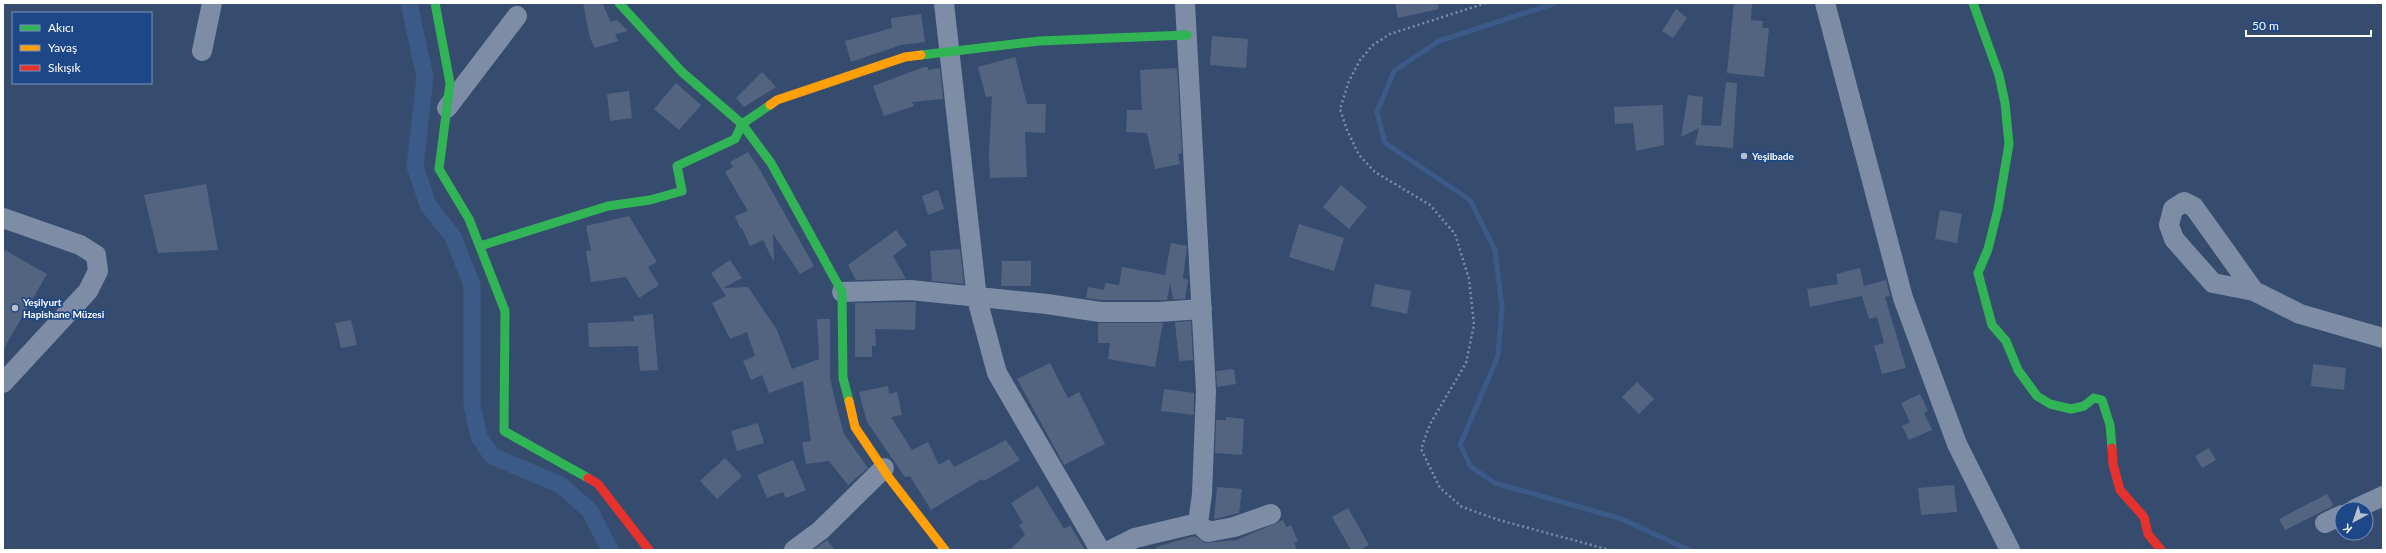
<svg xmlns="http://www.w3.org/2000/svg" width="2386" height="553" viewBox="0 0 2386 553" font-family="Lato,sans-serif">
<rect width="100%" height="100%" fill="#364c6f"/>
<g fill="none" stroke-linecap="round" stroke-linejoin="round">
<path stroke="#3c5a88" stroke-width="5" d="M1556,3l-117,38 -45,30 -17,41 8,31 85,57 25,50 7,57 -4,49 -38,89 11,22 24,16 127,36 67,31"/>
<path stroke="#3c5a88" stroke-width="17" d="M409,3l16,74 -10,89 13,39 25,32 19,48v120l7,32 13,19 69,29 29,26 20,39"/>
</g>
<path fill="#526480" d="M583,3h19l9,19 6,-2 11,11 -13,3 3,7 -23,7 -5,-10z
M1395,3h43l1,6 -41,9z
M1734,3h18l-1,17 12,1 -1,7h7l-5,49 -37,-4z
M1676,9l11,9 -14,20 -11,-7z
M921,14l4,28 -24,3 -50,17 -6,-21 47,-13 -1,-10z
M1212,36l36,3 -2,29 -36,-3z
M1015,57l12,47h19l-1,29 -20,-1 2,45 -37,1 -1,-25 3,-57 -6,1 -8,-30z
M924,67h4v3l12,-2 3,31 -31,3 2,4 -30,10 -11,-30z
M1177,68l5,85 -4,1 2,10 -25,5 -8,-36 -21,-1 1,-22h15l-2,-40z
M762,72l14,15 -32,20 -8,-9z
M1726,82l11,1 -4,65 -38,-3 4,-17 -18,9 7,-42 15,2 -2,28 20,1z
M676,83l25,22 -22,25 -25,-21z
M629,91l3,27 -22,3 -3,-27z
M1663,105l1,40 -28,6 -3,-28 -18,1 -1,-17z
M748,152l12,18 54,96 -14,8 -27,-40 1,28 -11,-22 -13,6 -8,-18h-2l-5,-12 13,-5 -23,-39 8,-5 -3,-5z
M206,184l12,66 -60,3 -14,-58z
M1341,185l26,22 -18,22 -26,-22z
M938,190l6,19 -16,6 -6,-19z
M1940,210l22,4 -5,29 -22,-4z
M629,216l28,46 -9,5 11,18 -20,13 -13,-21 -35,5 -5,-31 5,-1 -5,-24z
M1299,224l45,14 -10,33 -45,-14z
M896,230l11,15 -14,11 13,23 -50,1 -8,-15z
M1171,243l16,3 -4,32 5,2 -3,19h-12l-3,-16 -3,17h-66l-15,-2 2,-11 16,3 1,-7 14,2 3,-18 43,8z
M3,249l44,25 -44,76z
M960,249l4,35 -32,-3 -2,-30z
M730,260l12,18 -19,10 25,-1 29,43 15,39 27,-10 -2,-40h13v59l4,19 10,37 24,34 -20,17 -19,-24 -23,3 -4,-22 9,-1 -8,-60 -34,12 -7,-18 -11,5 -8,-19 12,-5 -8,-24 -17,7 -18,-36 14,-7 -15,-23z
M1002,261h29v25h-30z
M1860,268l4,18 22,-6 4,16 -5,1 21,71 -24,6 -8,-28 10,-3 -7,-26 -8,2 -7,-23 -52,11 -3,-18 31,-5 -2,-10z
M1375,284l36,7 -4,23 -36,-8z
M916,302l-1,28 -40,-1 1,17h-4v11h-17v-54z
M653,314l5,56 -18,1 -2,-25 -49,1 -1,-24 46,-2 -1,-5z
M351,320l6,25 -16,3 -6,-25z
M1191,321l2,39 -14,1 -4,-39z
M1098,323h65l-8,44 -47,-8 2,-16h-12z
M1050,363l18,35 11,-6 26,52 -41,21 -47,-86z
M2313,364l33,4 -2,22 -33,-4z
M1234,369l2,15 -19,3 -1,-16z
M1637,382l17,17 -15,15 -17,-17z
M888,386l1,8 8,-2 5,23 -11,2 21,33 16,-8 11,23 10,-6 5,8 52,-27 14,20 -36,21 -2,-2 -51,31 -21,-34 -5,1 -38,-55 -8,-30z
M1164,389l30,4v22l-33,-4z
M1920,394l8,17 -4,2 8,17 -23,10 -7,-14 8,-4 -9,-19z
M1226,417l18,2 -2,36 -27,-2 1,-33h10z
M758,423l6,20 -27,8 -6,-20z
M2209,448l7,12 -14,8 -7,-12z
M725,458l17,18 -25,23 -17,-18z
M793,460l13,30 -20,8 -3,-6 -16,6 -10,-23z
M1954,485l3,27 -36,3 -3,-27z
M1038,486l26,43 6,-4 15,25h-75l15,-15 -6,-10 4,-2 -12,-20z
M1217,487l25,2 -3,24 -25,6z
M2327,494l6,11 -2,2 -46,23 -6,-11z
M1348,508l21,37 -10,5h-8l-19,-33z
M1283,520l3,7 5,-2 7,16 -4,2 3,7h-141v-3l39,-11 10,7 32,-3z
M827,540l8,10h-22z"/>
<g fill="none" stroke-linecap="round" stroke-linejoin="round">
<path stroke="#7d8da5" stroke-width="2.5" stroke-dasharray="2 3" stroke-linecap="butt" d="M1486,3l-96,31 -17,11 -13,15 -11,21 -9,28 7,21 12,25 16,17 55,33 25,29 14,45 5,46 -8,38 -36,61 -9,25 19,39 22,19 37,13 111,30"/>
<path stroke="#7d8da5" stroke-width="20" d="M944,3l33,296 20,74 103,177
M1185,3l21,388 -4,103 -4,29
M1825,3l78,295 54,146 53,106
M202,51l10,-48
M447,108l70,-92
M3,218l77,27 16,10 2,16 -10,20 -85,92
M2254,291l-60,-84 -10,-5 -11,7 -4,16 5,14 39,44 41,8 46,23 83,24
M842,292l68,-2 137,14 53,8h58l44,-3
M2355,509l28,-13
M2325,523l17,-8
M794,550l27,-20 63,-62
M1111,550l24,-12 63,-15 10,9 26,-5 37,-13"/>
<path stroke="#30b455" stroke-width="9" d="M435,3l15,80 -11,86 30,50 36,92 -1,120 84,47
M619,3l63,69 60,52 29,39 71,129 1,86 6,23
M1973,3l26,72 6,28 4,41 -11,65 -10,40 -10,24 14,52 14,16 12,29 19,26 13,8 21,5 13,-3 10,-8 8,2 8,25 2,23
M921,55l118,-14 148,-6
M480,246l128,-40 42,-6 32,-9 -5,-25 58,-27 7,-15 28,-19"/>
<path stroke="#ff9f0a" stroke-width="9" d="M770,105l7,-5 128,-43 16,-2
M849,401l6,26 35,52 55,71"/>
<path stroke="#e5322d" stroke-width="9" d="M2112,448l1,16 7,26 24,27 4,17 13,16
M588,478l10,6 51,66"/>
</g>
<g fill="#b9c0cd" stroke="#1e4787" stroke-width="1.5">
<circle cx="1744" cy="156" r="4"/>
<circle cx="15" cy="308" r="4"/>
</g>
<g text-anchor="middle" dominant-baseline="central" stroke-width="3.5" stroke-linejoin="round" paint-order="stroke">
<g font-size="10" font-weight="bold" fill="#fff" stroke="#1e4787" text-anchor="start">
<text x="1752" y="156">Yeşilbade</text>
<text x="23" y="302">Yeşilyurt<tspan x="23" dy="12">Hapishane Müzesi</tspan></text>
</g>
</g>
<rect width="2386" height="553" fill="none" stroke="#ffffff" stroke-width="8"/>
<rect x="12" y="12" width="140" height="72" fill="#1e4787" stroke="#7891b7"/>
<rect x="20" y="25" width="20" height="6" fill="#30b455" stroke="#7891b7"/>
<text x="48" y="32" font-size="12" fill="#ffffff">Akıcı</text>
<rect x="20" y="45" width="20" height="6" fill="#ff9f0a" stroke="#7891b7"/>
<text x="48" y="52" font-size="12" fill="#ffffff">Yavaş</text>
<rect x="20" y="65" width="20" height="6" fill="#e5322d" stroke="#7891b7"/>
<text x="48" y="72" font-size="12" fill="#ffffff">Sıkışık</text>
<g transform="translate(2354 521) rotate(220)"><circle r="19" fill="#1e4787" stroke="#7891b7"/>
<path d="M0-3L7 15L0 10L-7 15Z" fill="#b9c0cd"/>
<text y="-6" font-size="11" font-weight="bold" text-anchor="middle" fill="#ffffff">K</text>
</g>
<path d="M2246 30v6h125v-6" fill="none" stroke="#ffffff" stroke-width="2"/>
<text x="2252" y="30" font-size="12" fill="#ffffff" stroke="#1e4787" stroke-width="3" paint-order="stroke">50 m</text>
</svg>
